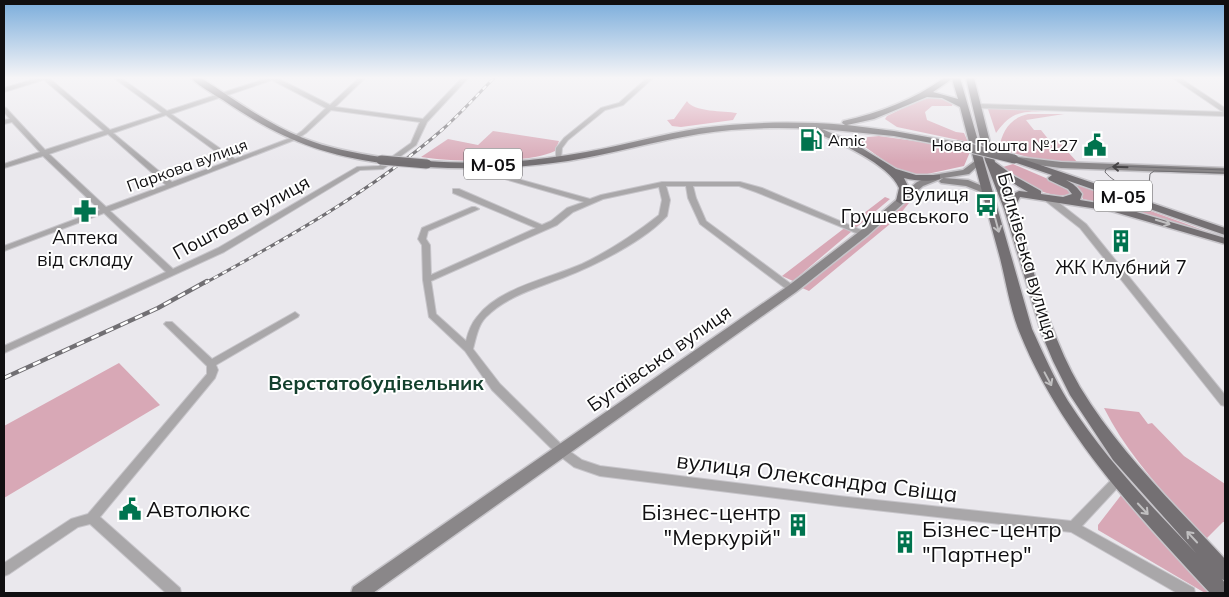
<svg xmlns="http://www.w3.org/2000/svg" width="1229" height="597" viewBox="0 0 1229 597" font-family="Mulish,sans-serif">
<rect width="100%" height="100%" fill="#eae8ed"/>
<path fill="#d8a8b6" d="M926,97l20,1 7,5 -1,3h-20l-7,6 2,8 29,12 8,1 4,9 -71,-15 -12,-8 2,-3z
M998,108l47,3c-26,1 -34,1 -49,22l-8,-24z
M1028,114h36l-38,6 8,10h7l8,10 9,1 20,22 -36,-2 -43,-12c3,-18 11,-31 29,-35z
M493,131l66,10 -4,10c-26,13 -104,11 -134,6l27,-18 30,6z
M879,136l43,6 48,10 -6,14 -46,10 -18,-4 -39,-28 1,-4 6,-3z
M1013,164l56,24 3,5c-18,10 -56,-13 -69,-26z
M1049,174l176,64 -97,-29 -45,-10 -5,-11z
M920,187h2l-26,32 -87,72 -9,-4 92,-71z
M885,197l5,2 -97,82 -11,-5z
M119,363l41,42 -156,93v-72z
M1104,408l35,4 9,12 4,-1 32,33 41,28v38h-2l-17,17c-37,-41 -77,-81 -102,-131z
M1122,494l87,99h-4l-107,-63v-5z"/>
<path fill="#d99bad" d="M687,101c6,11 37,10 50,12l-4,7 -52,7 -9,-1 -5,-6 7,-1z"/>
<g fill="none" stroke-linecap="round" stroke-linejoin="round">
<defs>
<path id="minor" d="M42,78h7l61,52 52,-17 -48,-35h7l46,33 101,-33h9l53,27 29,-27h6l-30,29 88,12 39,-41h6l-41,44 -11,23 -33,24 -23,1 -136,82 -220,101v-7l162,-74 -62,-59 -100,38v-5l96,-36 -57,-54 -39,12v-4l36,-12 -28,-30 -8,2v-4l6,-1 -6,-7v-5l2,1 39,42 59,-19zM272,80l54,28 -24,23 -9,6 -58,22 -64,-45zM331,110l89,12 -9,21 -32,23 -22,1 -139,81 -45,21 -63,-58 187,-72 9,-6zM166,115l63,46 -57,21 -59,-49zM108,134l58,51 -60,22 -57,-53z
M647,78h6l-30,27 -18,5 -37,30 -6,8 -1,11 -1,1h-4v-12l8,-10 37,-30 18,-5z
M1173,78h7l45,30v8l-247,-8 -3,-2 3,-2 245,8z
M486,172l14,2 90,25 11,-4 61,-13h78l22,6 106,45 -1,2h-6l-105,-43 -17,-6h-46l3,12 10,23 89,66 1,2 -1,2h-6l-89,-67 -12,-26 -2,-12h-20l4,14 -3,16c-23,25 -71,49 -102,61 -28,11 -58,19 -79,40 -8,8 -10,21 -13,32l27,35 65,64 17,12 18,6 239,30 232,25 42,-43 4,-2 4,2 2,3 -2,3 -39,42 112,62 1,5h-18l-106,-61 -232,-26 -239,-30 -26,-9 -17,-13 -65,-64 -27,-39 -36,-34 -6,-37 -1,-35 -4,-6 4,-11 50,-21h3l4,2 -51,22 -2,8 4,6 1,30 105,-47 -83,-35v-4h6l83,36 9,-4 16,-13 17,-6 -86,-25 -14,-2 -1,-1zM659,187l3,13 -3,15c-24,19 -50,36 -77,49 -32,14 -84,24 -105,53 -6,7 -9,16 -11,24l-30,-27 -5,-33 126,-56 16,-13 30,-13z
M1043,195h6l37,29 139,171v11l-4,-1 -141,-177 -37,-29z
M295,312l4,3 -1,2 -82,48 2,5 -3,8 -115,139 80,71 1,5h-15l-76,-69 -12,3 -69,47 -5,2v-13l67,-44 17,-5 119,-140v-8l-41,-40 -2,-2 2,-2h6l40,37z"/>
<path id="tertiary" d="M38,78h11l-45,14v-4z"/>
<path id="secondary" d="M1018,157l43,5 164,6v6l-164,-6 -46,-6 -1,-2z
M979,158l4,3 -14,13 -25,4 24,2 24,10v4h-6l-20,-8 -25,-3 -2,-2 4,-3 -20,8 -55,49 -72,57 -423,301h-22l2,-6 435,-301 72,-55 57,-49 16,-7 30,-5z"/>
<path id="primary" d="M191,78h10c33,21 65,45 102,60 25,10 51,15 78,19l5,3 -5,3c-64,-9 -105,-27 -158,-63 -11,-7 -23,-13 -32,-22z
M944,78h16l72,251c11,24 22,49 36,72 36,56 82,104 128,152l-83,-93 -43,-65 -17,-34 -11,-26 -38,-126 -19,-49 -19,-82h8l21,84 19,14 27,15v3l22,3 9,-3 -4,-5 -19,-9 -1,-2 4,-3 -41,-14v-4h6l208,71v7l-159,-55c8,4 11,7 16,14l-2,6 36,6 109,32v6l-114,-33 -91,-14 -6,12c19,58 35,125 66,178 39,65 95,118 145,172v22l-3,-2 3,4v10h-15c-74,-80 -150,-159 -191,-262 -9,-23 -13,-49 -19,-73 -14,-50 -27,-101 -40,-151l-18,-9 -15,-1 -53,22 -27,6 47,6 67,12v4l-3,1 -64,-12 -72,-7 30,13 44,27 20,6h24v4c-12,3 -24,2 -36,-1l5,10 -3,13 -5,3 -5,-3 3,-13c-10,-24 -61,-46 -85,-56l-1,-3c-38,-2 -76,-1 -114,5 -44,7 -87,20 -131,27 -47,7 -94,9 -141,6l-5,-3 5,-3c53,4 106,1 159,-9 38,-7 76,-18 115,-24 47,-6 96,-7 144,-3l-3,-2 1,-2c36,-8 70,-21 101,-43zM952,79l6,20 -25,-7zM1001,176l27,16 -9,-1 -10,5z"/>
</defs>
<use href="#minor" stroke="#c7c5ca" stroke-width="2"/>
<use href="#tertiary" stroke="#c7c5ca" stroke-width="2"/>
<use href="#secondary" stroke="#c7c5ca" stroke-width="3"/>
<use href="#primary" stroke="#c7c5ca" stroke-width="3"/>
<use href="#minor" fill="#a9a7a9" fill-rule="evenodd"/>
<use href="#tertiary" fill="#a9a7a9" fill-rule="evenodd"/>
<use href="#secondary" fill="#8a8789" fill-rule="evenodd"/>
<use href="#primary" fill="#747073" fill-rule="evenodd"/>
<path stroke="#716f73" stroke-width="1" d="M1225,170l-111,-4 -8,3 -1,3c11,13 28,18 44,12l1,-10 4,-3 71,2"/>
<defs>
<path id="rail-far1" d="M205,283c82,-45 167,-92 238,-154 18,-16 34,-34 51,-51"/>
<path id="rail" d="M4,378l154,-70 49,-27"/>
</defs>
<use href="#rail-far1" stroke="#716f73" stroke-width="3"/>
<use href="#rail" stroke="#716f73" stroke-width="4.5"/>
<use href="#rail-far1" stroke="#fff" stroke-width="2" stroke-dasharray="5" stroke-linecap="butt"/>
<use href="#rail" stroke="#fff" stroke-width="2.5" stroke-dasharray="8" stroke-linecap="butt"/>
<defs>
<path id="primary-bridge" d="M958,145l56,14
M381,160l46,4"/>
</defs>
<use href="#primary-bridge" stroke="#c7c5ca" stroke-width="11" stroke-linecap="butt"/>
<use href="#primary-bridge" stroke="#747073" stroke-width="9"/>
</g>
<defs><path id="oneway-shaft" d="M-6 0H5M1.5-3L5.5 0L1.5 3" fill="none" stroke-width="1.6" stroke-linecap="round" stroke-linejoin="round" transform="scale(1.25)"/></defs>
<use stroke="#474547" href="#oneway-shaft" transform="translate(1120 167) rotate(-178)"/>
<g stroke="#c0bfc0">
<use href="#oneway-shaft" transform="translate(1163 222) rotate(17)"/>
<use href="#oneway-shaft" transform="translate(997 225) rotate(75)"/>
<use href="#oneway-shaft" transform="translate(1048 379) rotate(62)"/>
<use href="#oneway-shaft" transform="translate(1143 509) rotate(47)"/>
<use href="#oneway-shaft" transform="translate(1192 537) rotate(-133)"/>
</g>
<linearGradient id="sky" x2="0" y2="1"><stop stop-color="#79acdb"/><stop offset="0.48" stop-color="#f6f5f7"/><stop offset="1" stop-color="#f6f5f7" stop-opacity="0"/></linearGradient>
<rect width="1229" height="162" fill="url(#sky)"/>
<defs>
<symbol id="fuel-bare" viewBox="-9 -9 18 18"><path d="M-5.5-6h7V0h2V4h1.3V-2.5L3-4.5l.8-.8L6-3V5H2.5V1h-1V6h-7ZM-4.2-4.7v3.2H.2V-4.7Z" fill="#00734e" stroke="#fff" stroke-width="2.5" paint-order="stroke"/></symbol>
<symbol id="civic-bare" viewBox="-9 -9 18 18"><path d="M-.6-6.5H3V-4.5H.6V-3L4-1V1h2V6H-6V1h2V-1L-.6-3ZM-1.2 2.5V6h2.4V2.5Z" fill="#00734e" stroke="#fff" stroke-width="2.5" paint-order="stroke"/></symbol>
<symbol id="bus-bare" viewBox="-9 -9 18 18"><path d="M-5-6H5V4H4V6H2V4H-2V6H-4V4H-5ZM-3.5-4V0h7V-4ZM-3.5 1.2v1.5H-2V1.2ZM2 1.2v1.5H3.5V1.2Z" fill="#00734e" stroke="#fff" stroke-width="2.5" paint-order="stroke"/></symbol>
<symbol id="pharmacy-bare" viewBox="-9 -9 18 18"><path d="M-2-6h4v4h4v4h-4v4h-4v-4h-4v-4h4Z" fill="#00734e" stroke="#fff" stroke-width="2.5" paint-order="stroke"/></symbol>
<symbol id="building-bare" viewBox="-9 -9 18 18"><path d="M-4-6H4V6H1V3H-1V6H-4ZM-2.5-4.3h1.7v1.8h-1.7ZM.8-4.3h1.7v1.8H.8ZM-2.5-1h1.7V.8h-1.7ZM.8-1h1.7V.8H.8Z" fill="#00734e" stroke="#fff" stroke-width="2.5" paint-order="stroke"/></symbol>
</defs>
<g fill-rule="evenodd">
<use href="#fuel-bare" x="795" y="124" width="32" height="32"/>
<use href="#civic-bare" x="1079" y="129" width="32" height="32"/>
<use href="#bus-bare" x="970" y="189" width="32" height="32"/>
<use href="#pharmacy-bare" x="69" y="195" width="32" height="32"/>
<use href="#building-bare" x="1105" y="225" width="32" height="32"/>
<use href="#civic-bare" x="114" y="493" width="32" height="32"/>
<use href="#building-bare" x="782" y="509" width="32" height="32"/>
<use href="#building-bare" x="889" y="526" width="32" height="32"/>
</g>
<g text-anchor="middle" dominant-baseline="central" stroke-width="4" stroke-linejoin="round" paint-order="stroke">
<g font-size="16" fill="#100f11" stroke="#fff" text-anchor="start">
<text x="828" y="140">Amic</text>
<text x="1078" y="145" text-anchor="end">Нова Пошта №127</text>
</g>
<g font-size="16" fill="#100f11" stroke="#fff">
<text transform="translate(187 165) rotate(-20)">Паркова вулиця</text>
</g>
<g fill="#fff" stroke="#585758" stroke-width="1">
<rect x="464" y="148.5" width="58" height="31" rx="4"/>
<rect x="1094" y="180.5" width="58" height="31" rx="4"/>
</g>
<g font-size="18" font-weight="bold" fill="#100f11">
<text x="493" y="164">М-05</text>
<text x="1123" y="196">М-05</text>
</g>
<g font-size="19" fill="#100f11" stroke="#fff">
<text x="969" y="194" text-anchor="end">Вулиця<tspan x="969" dy="22">Грушевського</tspan></text>
<text x="85" y="237">Аптека<tspan x="85" dy="22">від складу</tspan></text>
<text x="1121" y="267">ЖК Клубний 7</text>
</g>
<g font-size="19" fill="#100f11" stroke="#fff">
<text transform="translate(241 217) rotate(-29)">Поштова вулиця</text>
<text transform="translate(1028 256) rotate(74)">Балківська вулиця</text>
<text transform="translate(659 358) rotate(-35)">Бугаївська вулиця</text>
</g>
<g font-size="20" font-weight="bold" fill="#13402d" stroke="#fff">
<text x="376" y="382">Верстатобудівельник</text>
</g>
<g font-size="22" fill="#100f11" stroke="#fff">
<text transform="translate(817 477) rotate(7)">вулиця Олександра Свіща</text>
</g>
<g font-size="22" fill="#100f11" stroke="#fff" text-anchor="start">
<text x="146" y="509">Автолюкс</text>
<text x="781" y="512" text-anchor="end">Бізнес-центр<tspan x="781" dy="25">"Меркурій"</tspan></text>
<text x="922" y="529">Бізнес-центр<tspan x="922" dy="25">"Партнер"</tspan></text>
</g>
</g>
<rect width="1229" height="597" fill="none" stroke="#100f11" stroke-width="10"/>
</svg>
